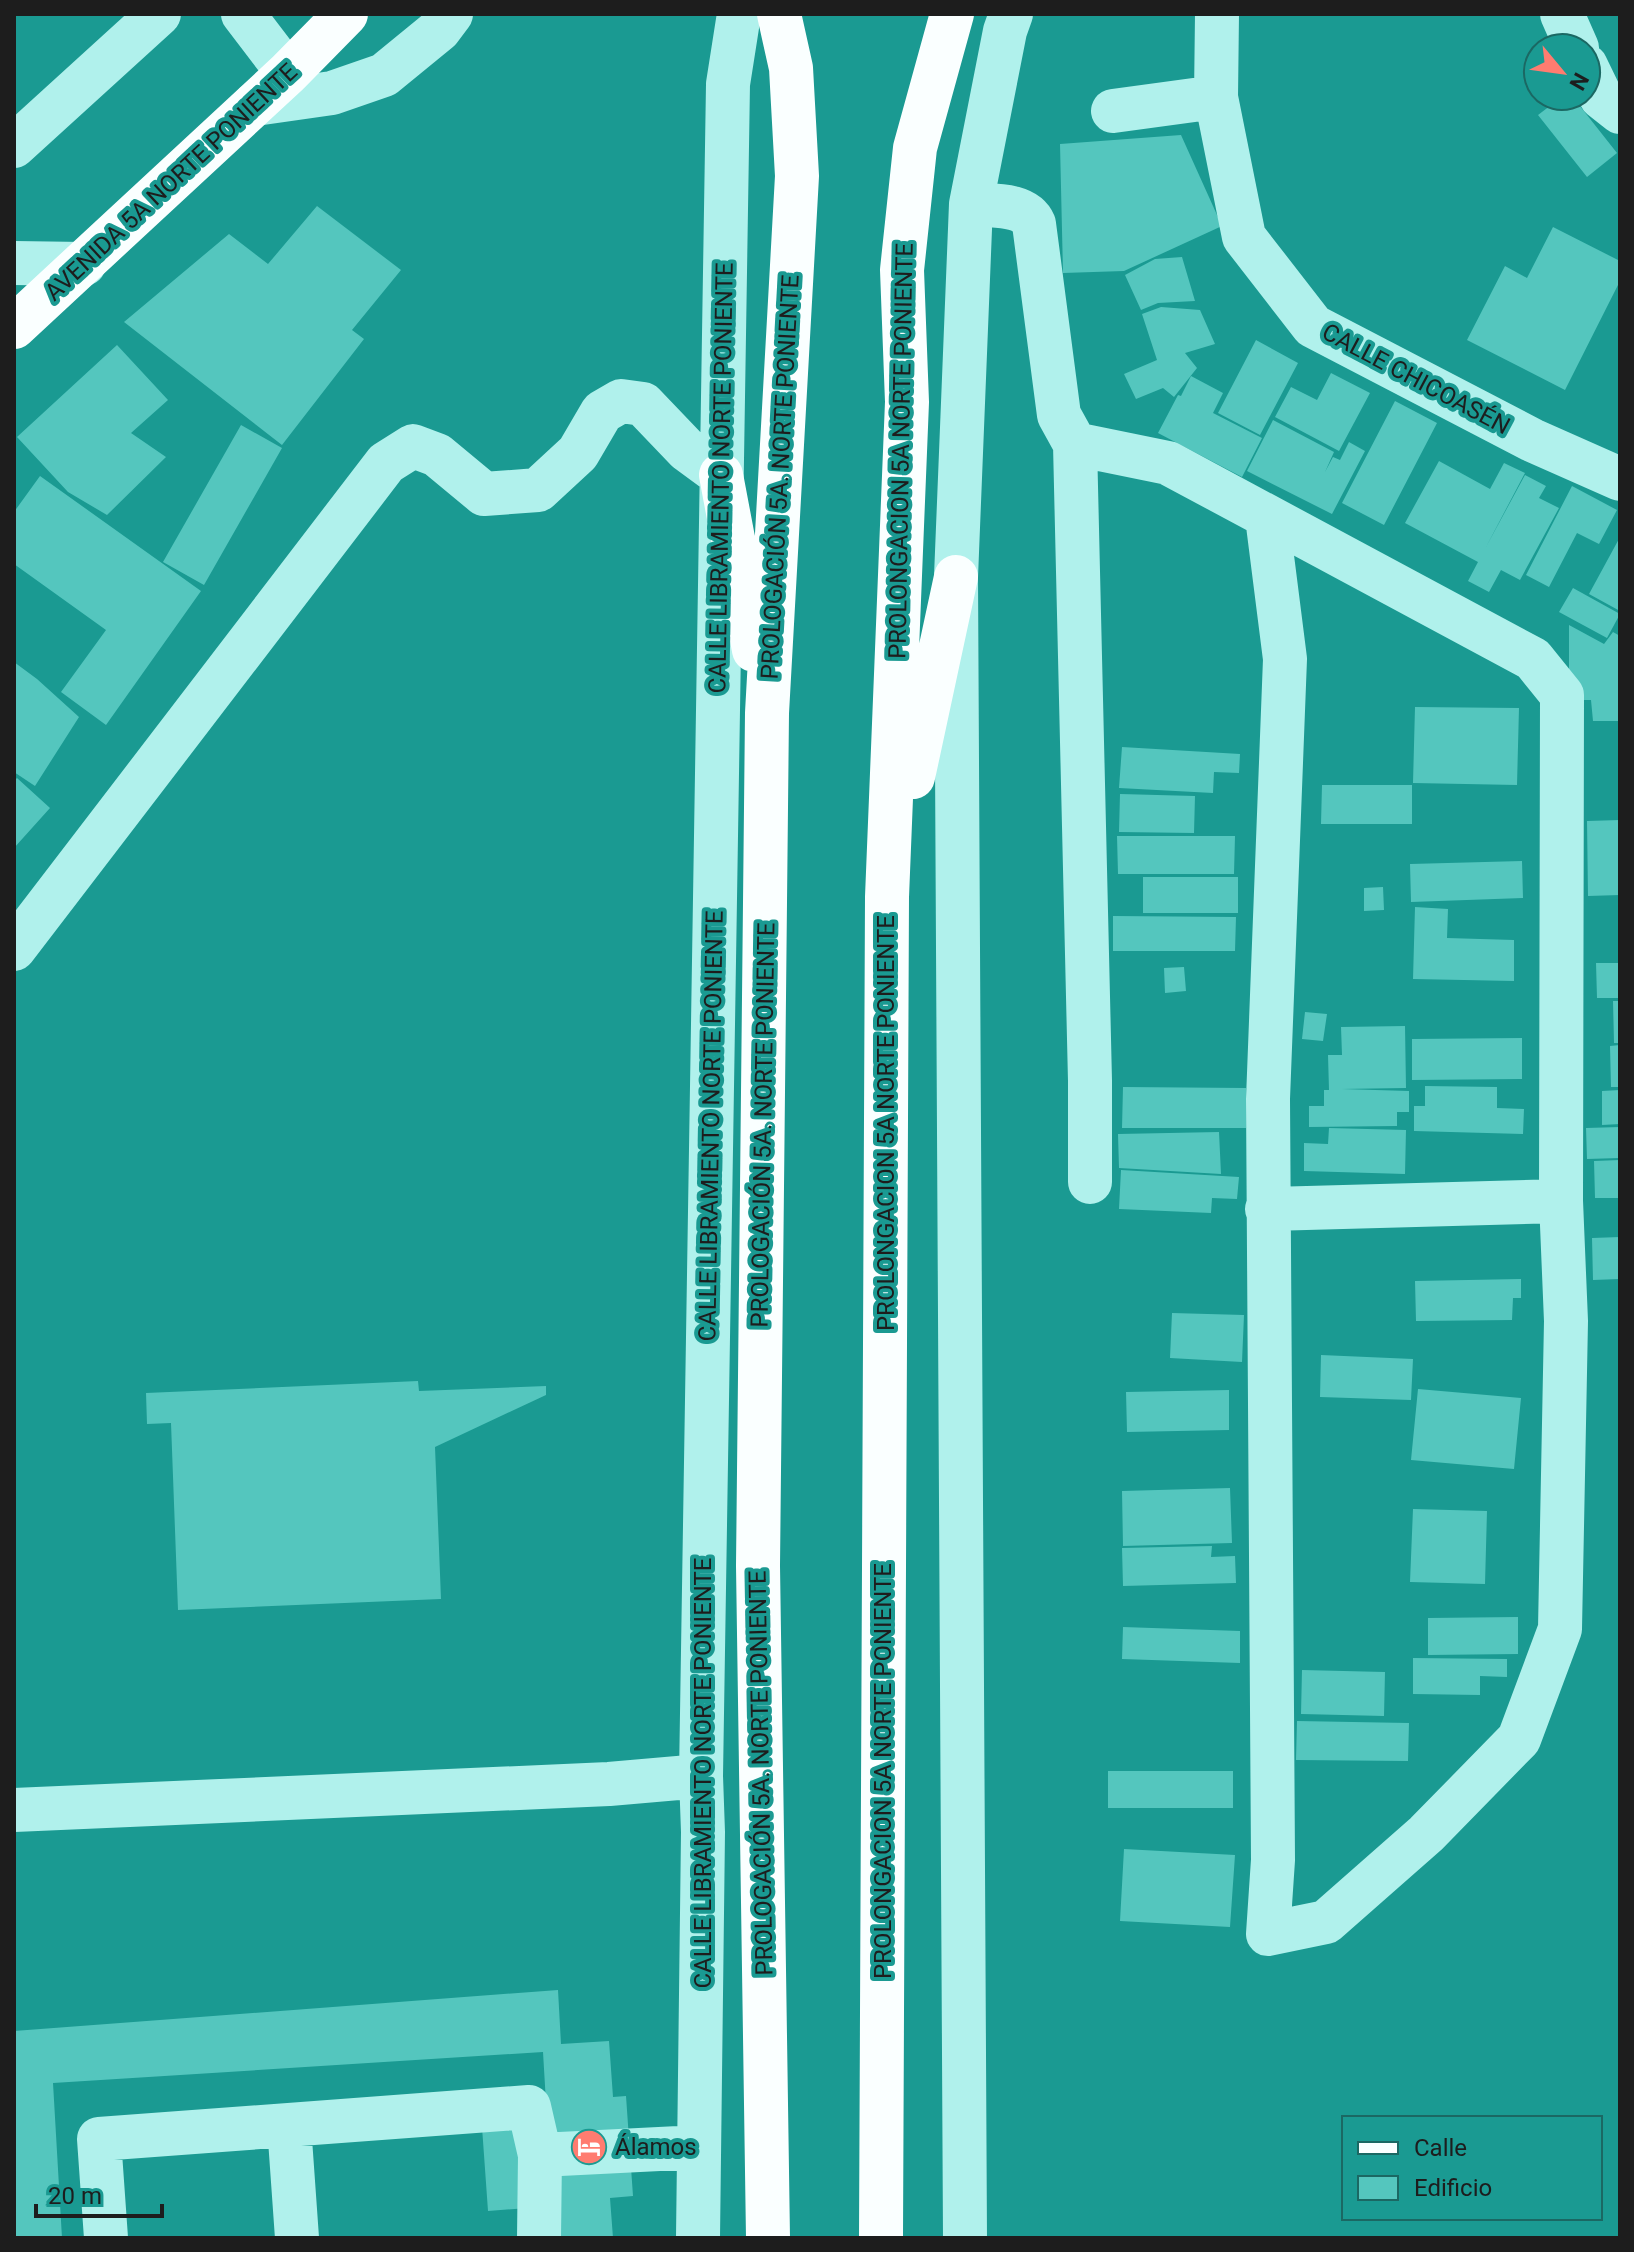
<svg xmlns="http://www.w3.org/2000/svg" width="1634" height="2252" viewBox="0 0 1634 2252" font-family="Roboto,sans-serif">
<rect width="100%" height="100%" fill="#1a9a92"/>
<path fill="#54c6be" d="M1563,96h9l45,57 -30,24 -49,-62z
M1181,135l41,91 -98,45 -61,2 -3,-129z
M317,206l84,64 -49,60 12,9 -82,106 -158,-123 105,-88 39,30z
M1553,227l67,34v20l-55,109 -98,-50 38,-74 22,12z
M1182,257l13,44 -37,2 -17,7 -16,-35 30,-16z
M1161,307l39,3 15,34 -30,9 12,15 -23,29 -11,-9 -27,11 -12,-25 33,-14 -15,-46z
M1256,340l42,23 -38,72 -42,-22z
M117,345l51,55 -37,33 35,24 -59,58 -39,-23 -51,-55z
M1331,373l39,20 -31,58 -64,-34 16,-30 26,13z
M1191,376l32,17 -10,20 49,25 -20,39 -84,-44 20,-38 3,1z
M1395,401l42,22 -53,102 -42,-22z
M1273,420l61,32 -9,20 8,-15 7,3 9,-18 16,9 -33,63 -85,-43z
M241,425l41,23 -78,137 -41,-23z
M1439,461l51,28 14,-26 21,10 -39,74 39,-72 21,11 -7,12 20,10 -39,72 -19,-10 -12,22 -21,-11 10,-19 -73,-39z
M40,476l161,115 -95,134 -45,-33 45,-62 -92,-66v-52z
M1572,486l45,24 -18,34 -22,-11 -28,54 -23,-12z
M1620,537v74l-31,-17z
M1573,588l47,26 -13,24 -48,-26z
M1569,625l35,19 9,-12 7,4v85h-27l-2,-21h-22z
M14,662l23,17 42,38 -44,69 -21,-14z
M1415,707l104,1 -2,77 -104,-2z
M1122,747l118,7 -1,19 -25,-1 -1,21 -94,-5z
M17,778l33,30 -36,40v-67z
M1322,785h90v39h-91z
M1120,794l75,2 -1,37 -75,-1z
M1620,820v75l-32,1 -1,-75z
M1117,836h118l-1,38h-116z
M1522,861l1,37 -112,4 -1,-38z
M1143,877h95v36h-95z
M1383,887l1,23 -20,1v-23z
M1415,907l33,2 -1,29 67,2v41l-101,-2z
M1113,916l123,1 -1,34h-122z
M1596,963h24v35h-23z
M1184,967l2,24 -21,2 -1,-25z
M1613,1001h7v42h-6z
M1305,1012l22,2 -4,27 -21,-2z
M1405,1026l1,62 -64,1 67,2v21h-12v14l-88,1v-21h15v-16h5l-1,-35h14l-1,-28z
M1522,1038v41l-110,1v-41z
M1620,1045v42h-9l-1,-41z
M1425,1086l72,1v21l27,1 -1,25 -109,-3v-25h11z
M1123,1087l123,1v40h-124z
M1620,1090v34l-18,1v-34z
M1620,1127v31l-33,1 -1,-31z
M1329,1128l77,2 -1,44 -101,-3v-28l24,1z
M1219,1132l2,42 -102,-6 -1,-34z
M1620,1160v38h-25l-1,-37z
M1121,1170l118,7 -2,22 -25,-1 -1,15 -92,-4z
M1620,1237v42l-27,1 -1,-42z
M1521,1279v19h-8l-1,22 -96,1 -1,-40z
M1172,1313l72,2 -2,47 -72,-4z
M1321,1355l92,4 -2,41 -91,-3z
M418,1381l1,10 127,-5v9l-111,52 6,152 -263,11 -7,-187 -24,1 -1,-31z
M1418,1389l103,9 -7,71 -103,-9z
M1229,1390v40l-102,2 -1,-40z
M1230,1488l2,55 -109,3 -1,-55z
M1413,1509l74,2 -2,73 -75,-2z
M1212,1546l-1,11 24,-1 1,27 -113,3 -1,-38z
M1518,1617v37l-90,1v-37z
M1123,1627l117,4v32l-118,-4z
M1413,1658l94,1v18l-27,-1v19l-67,-1z
M1302,1670l83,2 -1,44 -83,-2z
M1297,1721l112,2 -1,38 -112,-1z
M1108,1771h125v37h-125z
M1124,1849l111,6 -5,72 -110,-6z
M558,1990l3,54 48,-3 4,56 13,-1 7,100 -23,2 3,40h-59l-11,-186 -490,31 9,155h-48v-207z
M522,2124l6,84 -40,3 -6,-84z"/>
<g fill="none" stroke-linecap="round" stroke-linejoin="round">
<path stroke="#b0f1ec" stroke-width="44" d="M243,14l45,59
M1217,14l-1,83 28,140 69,89 219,114 88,39
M1562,14l15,34
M1586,66l15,31 19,15
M255,104l77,-11 52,-18 55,-45 12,-16
M1113,111l103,-14
M14,146l145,-132
M971,204c21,2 54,-1 63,20l25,191 16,29 93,19 365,196 29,36 -1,506 5,120 -6,308 -41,110 -93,95 -100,88 -58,12 5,-74 -5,-761 17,-440 -18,-142
M14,263l70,1
M1075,444l15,637v101
M14,949l372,-486 27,-17 24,9 47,39 54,-4 40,-37 24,-41 19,-11 22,3 44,46 34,25
M1267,1209l294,-8
M14,1810l595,-26 92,-8
M289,2125l8,113
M540,2155l159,-8
M106,2238l-7,-99 430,-32 11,48 -1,83
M698,2238l5,-406 -2,-56 27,-1692 11,-70
M965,2238l-9,-1661 15,-373 34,-173 6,-17"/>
<path stroke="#faffff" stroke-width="44" d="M14,327l274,-254 58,-59
M721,475l33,175
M913,777l43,-200
M768,2238l-10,-672 9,-853 30,-537 -6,-108 -12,-54
M881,2238l6,-1341 20,-495 -5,-132 13,-122 37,-134"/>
</g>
<defs>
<symbol id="hotel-disc" viewBox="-11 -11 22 22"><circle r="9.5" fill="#ff7c70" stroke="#1a9a92"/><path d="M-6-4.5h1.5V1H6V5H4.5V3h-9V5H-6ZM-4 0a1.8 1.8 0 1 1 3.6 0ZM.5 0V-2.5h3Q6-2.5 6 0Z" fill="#fff"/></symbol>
</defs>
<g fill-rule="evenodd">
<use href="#hotel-disc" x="569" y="2127" width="40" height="40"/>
</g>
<g text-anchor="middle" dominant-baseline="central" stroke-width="8" stroke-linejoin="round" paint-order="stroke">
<g font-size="24" fill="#1d1d1d" stroke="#1a9a92">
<text transform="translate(171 182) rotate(-43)">AVENIDA 5A NORTE PONIENTE</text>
<text transform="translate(1416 379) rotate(28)">CALLE CHICOASÉN</text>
<text transform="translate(901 451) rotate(-89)">PROLONGACION 5A NORTE PONIENTE</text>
<text transform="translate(780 477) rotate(-87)">PROLOGACIÓN 5A. NORTE PONIENTE</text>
<text transform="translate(721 478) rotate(-89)">CALLE LIBRAMIENTO NORTE PONIENTE</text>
<text transform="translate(886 1123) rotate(-90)">PROLONGACION 5A NORTE PONIENTE</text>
<text transform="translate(763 1125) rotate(-89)">PROLOGACIÓN 5A. NORTE PONIENTE</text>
<text transform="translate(711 1126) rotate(-89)">CALLE LIBRAMIENTO NORTE PONIENTE</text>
<text transform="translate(883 1771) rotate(-90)">PROLONGACION 5A NORTE PONIENTE</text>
<text transform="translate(703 1773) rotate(-90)">CALLE LIBRAMIENTO NORTE PONIENTE</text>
<text transform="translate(761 1773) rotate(-91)">PROLOGACIÓN 5A. NORTE PONIENTE</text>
</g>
<g font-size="24" fill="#1d1d1d" stroke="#1a9a92" text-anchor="start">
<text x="615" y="2147">Álamos</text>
</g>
</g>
<rect width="1634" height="2252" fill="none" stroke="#1d1d1d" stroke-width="32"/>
<rect x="1342" y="2116" width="260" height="104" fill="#1a9a92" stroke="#1b6863" stroke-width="2"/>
<rect x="1358" y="2142" width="40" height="12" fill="#faffff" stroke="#1b6863" stroke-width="2"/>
<text x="1414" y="2156" font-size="24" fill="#1d1d1d">Calle</text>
<rect x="1358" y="2176" width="40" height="24" fill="#54c6be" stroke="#1b6863" stroke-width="2"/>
<text x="1414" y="2196" font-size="24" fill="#1d1d1d">Edificio</text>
<g transform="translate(1562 72) rotate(119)"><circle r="38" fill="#1a9a92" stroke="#1b6863" stroke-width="2"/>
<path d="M0-6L14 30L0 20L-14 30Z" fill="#ff7c70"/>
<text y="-12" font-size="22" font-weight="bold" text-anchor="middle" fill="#1d1d1d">N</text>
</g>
<path d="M36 2204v12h126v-12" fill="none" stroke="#1d1d1d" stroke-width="4"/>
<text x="48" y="2204" font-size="24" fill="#1d1d1d" stroke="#1a9a92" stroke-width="6" paint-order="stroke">20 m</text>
</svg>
